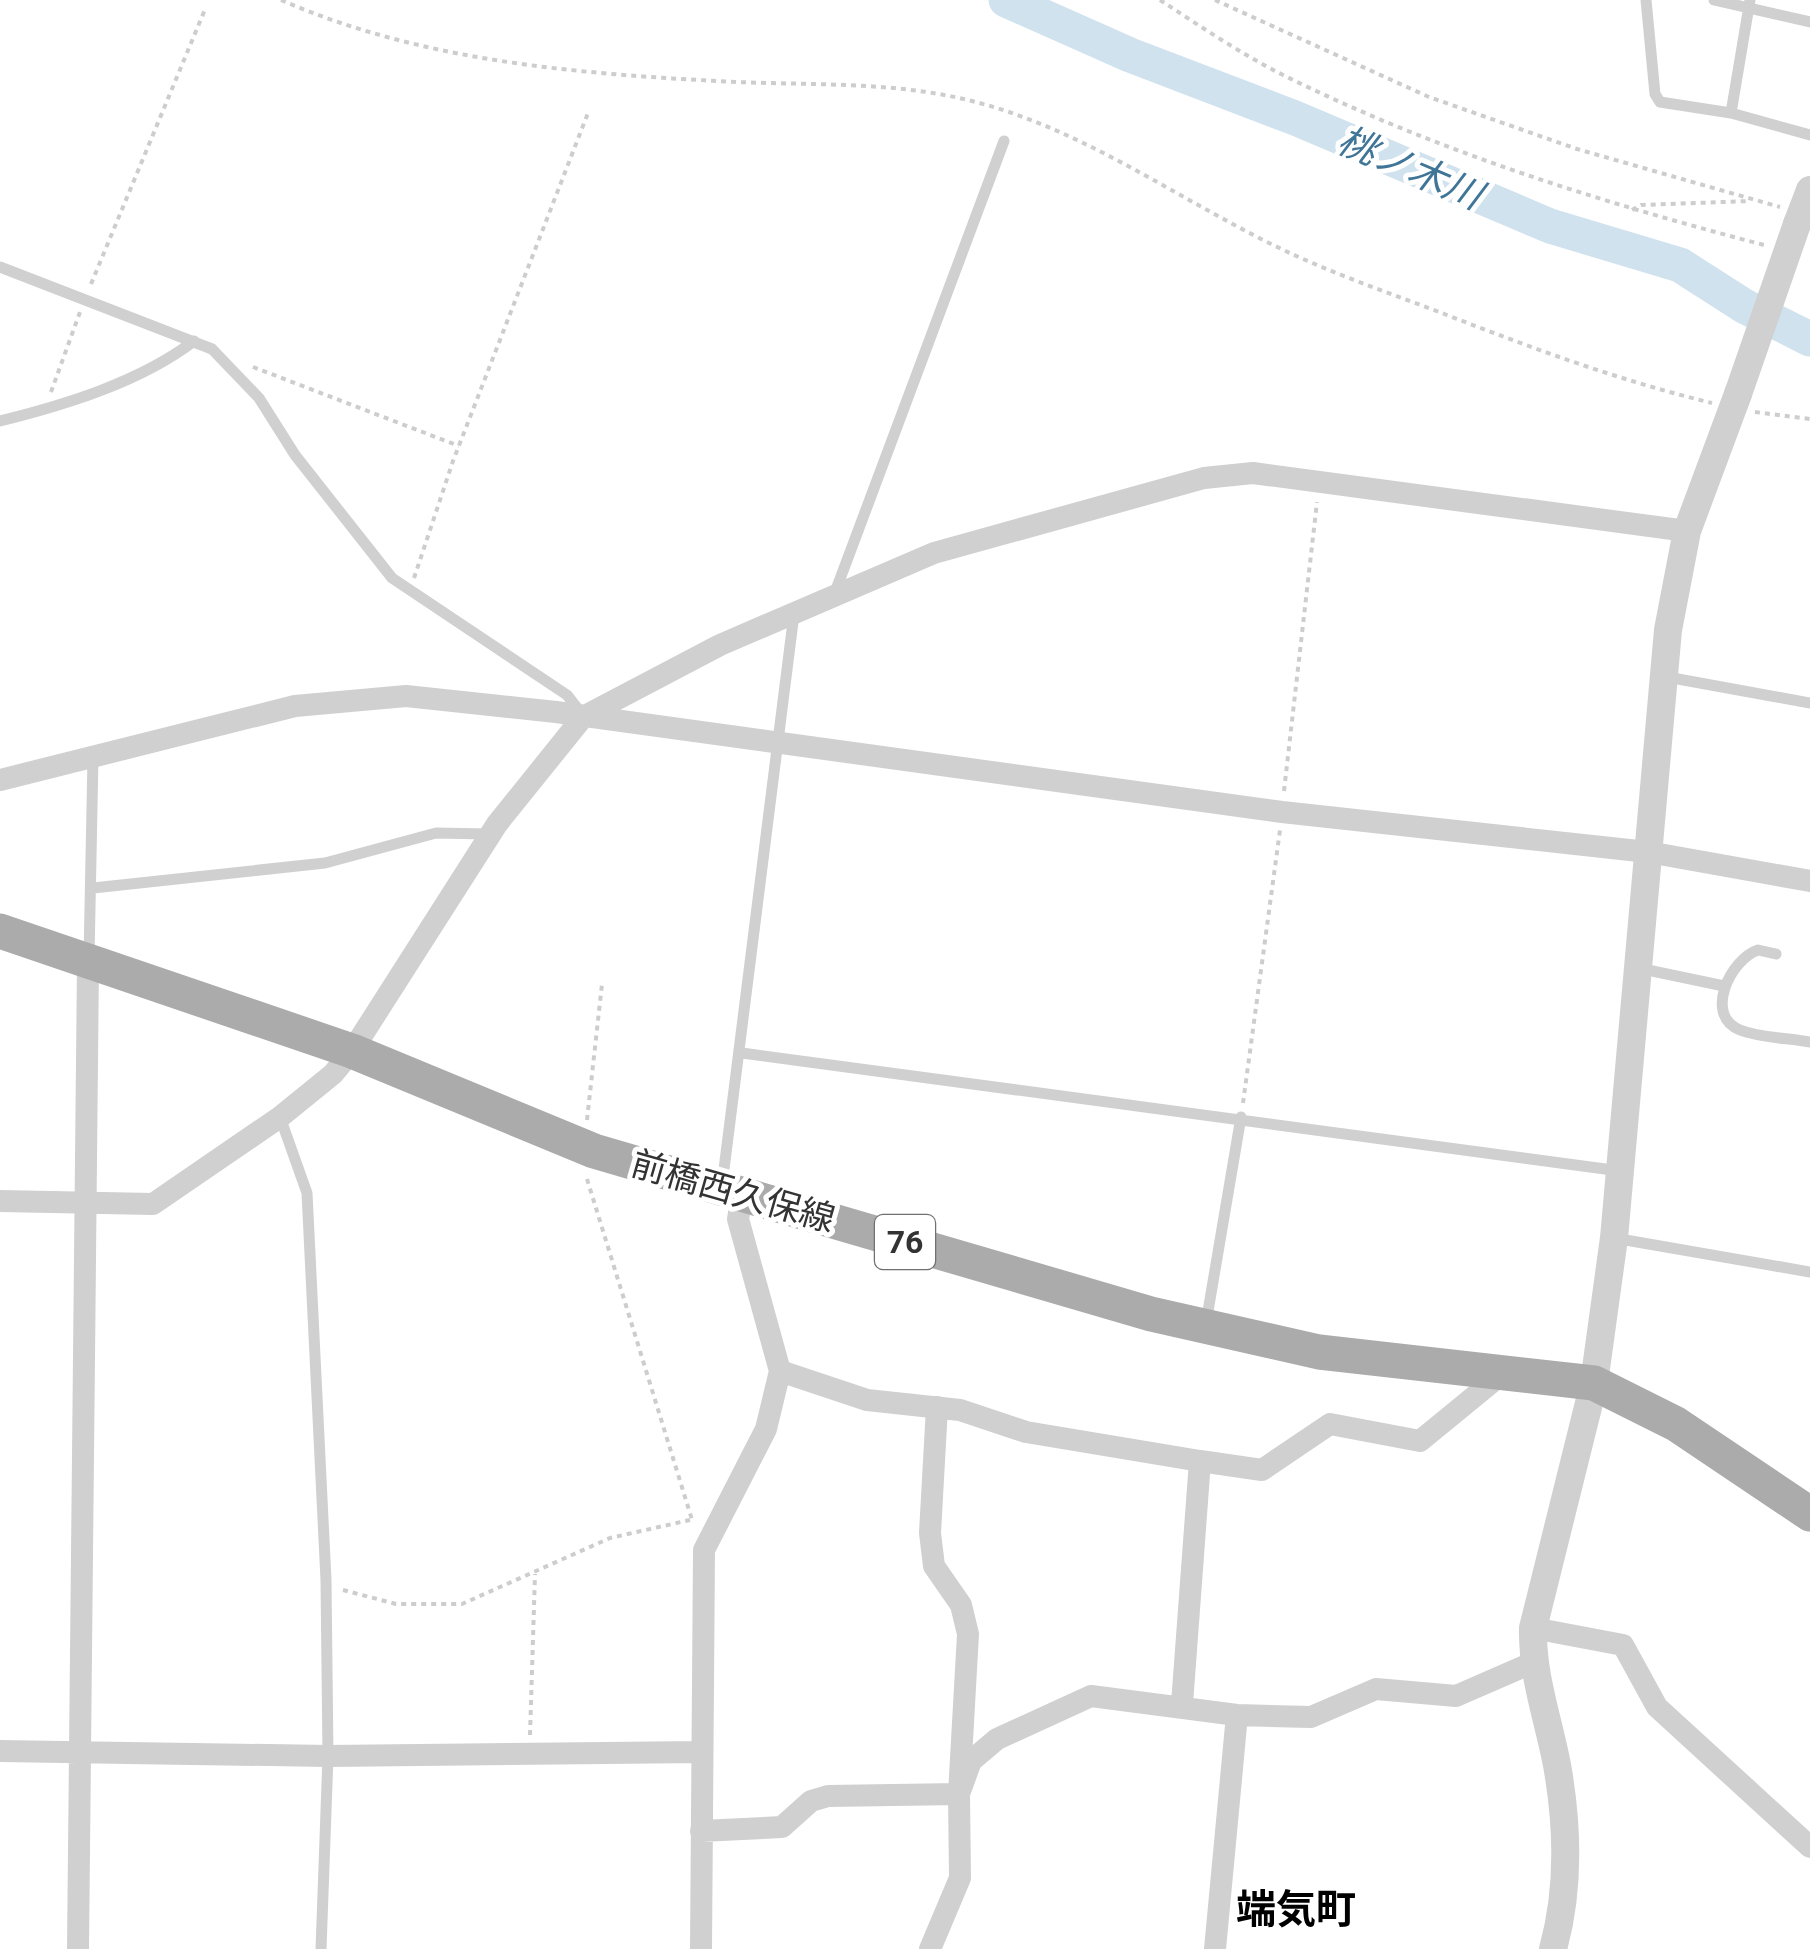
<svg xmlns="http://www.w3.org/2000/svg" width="1810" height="1949" viewBox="0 0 1810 1949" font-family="Roboto,'Noto Sans JP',sans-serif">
<rect width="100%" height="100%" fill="#fff"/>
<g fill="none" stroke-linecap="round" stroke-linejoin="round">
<path stroke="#cfe2ee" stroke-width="35" d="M1006,0l124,55 165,63 255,108 130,39 64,41 66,33"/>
<path stroke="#cdcdcd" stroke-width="4" stroke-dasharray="5 5" stroke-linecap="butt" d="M281,0c138,60 287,73 436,81 85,5 172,-1 255,20 115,29 214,104 320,153 50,23 103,41 155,61 87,34 174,66 265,88
M1160,0c40,26 81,54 123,75 153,76 317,127 481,170
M1215,0l214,97 148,52 203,58
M1632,210l9,-5 109,-4
M91,284l115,-277
M253,367l206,79
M51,392l29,-80
M1755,412l55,7
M414,578l39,-117 135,-348
M1284,791l33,-289
M1243,1103l37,-273
M587,1120l15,-136
M587,1179l106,344
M343,1590l53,14h66l148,-66 80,-18
M530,1735l5,-161"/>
<path stroke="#d0d0d0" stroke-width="11" d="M1646,0l9,94 5,8 71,11 79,22
M1714,0l96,22
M1731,113l19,-113
M0,267l212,82 47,49 36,57 97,123 175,117 14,18
M0,421c65,-16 140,-39 194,-80
M834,595l170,-454
M1667,677l143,26
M93,888l232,-25 111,-30 52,1
M1776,954l-18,-4c-27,9 -55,65 -18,80 21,8 48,8 70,12
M89,958l4,-201
M1638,968l86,18
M742,1053l878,118
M280,1117l27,76 19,387 2,176 -7,193
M722,1185l72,-571
M1614,1238l196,34
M1206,1323l35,-206"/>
<path stroke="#d0d0d0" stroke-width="22" d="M0,780l295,-74 111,-10 150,16 726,100 366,40 162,29
M0,1201l153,3 127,-87 53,-43 19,-23 145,-227 86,-107 137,-72 214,-92 270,-75 49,-5 434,58
M780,1371l87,29 93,10 66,22 174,29 -18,243
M1200,1461l62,9 68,-46 90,17 83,-68
M1533,1628l90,17 34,62 153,140
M0,1751l328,5 373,-4
M701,1831l81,-4 29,-26 17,-5 131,-2 9,-160 -7,-29 -27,-39 -4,-33 7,-126
M78,1949l10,-986
M701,1949l3,-399 62,-121 14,-58 -42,-152 4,-24
M930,1949l30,-71 -1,-84 12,-33 26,-22 94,-43 146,19 74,2 65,-28 80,7 76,-33
M1215,1949l22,-234"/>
<path stroke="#d0d0d0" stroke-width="28" d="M1797,224l13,-34
M1553,1949c17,-61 15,-122 4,-184 -9,-47 -25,-89 -24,-137l61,-245 20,-145 54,-608 19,-99 51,-137"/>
<path stroke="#ababab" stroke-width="35" d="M0,931l352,120 242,100 557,163 168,38 275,31 82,41 134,90"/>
<path stroke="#d0d0d0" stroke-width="28" d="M1738,394l59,-170"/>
</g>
<g text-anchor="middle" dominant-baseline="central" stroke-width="10" stroke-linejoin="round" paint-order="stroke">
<rect fill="#fff" stroke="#707070" stroke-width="2.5" x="875" y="1215" width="60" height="54" rx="8"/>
<g font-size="32" font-weight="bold" fill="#333">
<text x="905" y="1242">76</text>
</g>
<g font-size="35" fill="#333" stroke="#fff">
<text transform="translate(733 1192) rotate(16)">前橋西久保線</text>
</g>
<g font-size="38" font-style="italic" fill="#3f7597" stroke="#fff">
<text transform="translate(1410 168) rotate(23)">桃ノ木川</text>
</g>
<g font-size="40" font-weight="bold" fill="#000" stroke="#fff">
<text x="1296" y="1909">端気町</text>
</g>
</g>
</svg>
